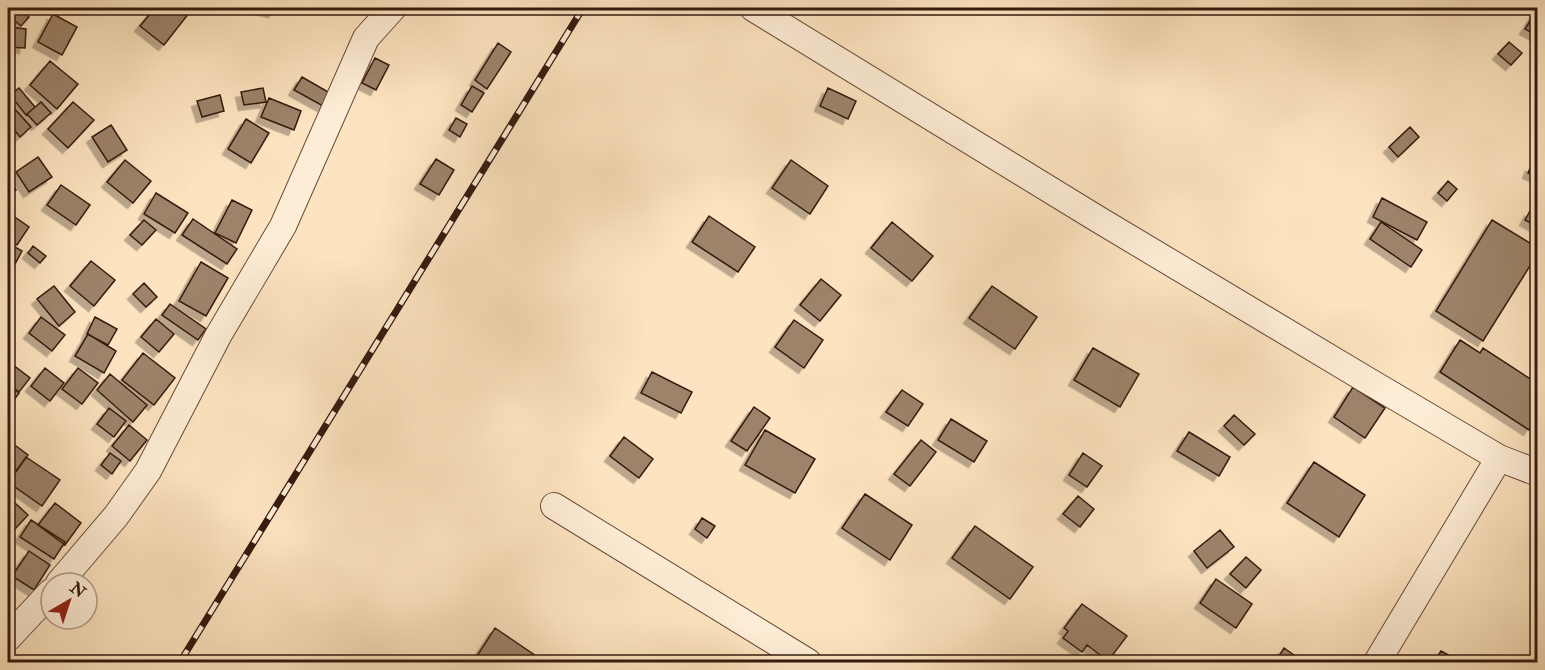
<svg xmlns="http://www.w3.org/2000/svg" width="1545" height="670" viewBox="0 0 1545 670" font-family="'IM FELL Double Pica',serif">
<defs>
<filter id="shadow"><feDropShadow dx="-5.5" dy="5.5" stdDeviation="0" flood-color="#0004"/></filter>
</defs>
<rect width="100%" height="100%" fill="#fde4c0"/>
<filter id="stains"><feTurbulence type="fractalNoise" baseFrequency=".00333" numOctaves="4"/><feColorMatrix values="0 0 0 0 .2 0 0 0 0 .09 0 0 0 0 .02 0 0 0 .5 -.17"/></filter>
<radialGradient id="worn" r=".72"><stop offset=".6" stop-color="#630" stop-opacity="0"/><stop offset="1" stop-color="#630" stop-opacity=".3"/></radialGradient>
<path fill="#9d836b" stroke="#351a0f" stroke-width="1.5" filter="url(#shadow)" d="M8,8h10l11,9 -8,9 -13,-11z
M155,8h38l-29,37 -24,-19z
M257,8h18l-1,4z
M1538,8v28l-13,-7z
M53,14l24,13 -15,28 -24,-13z
M9,27l17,2 -1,19 -17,-1z
M1509,42l13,11 -11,12 -13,-11z
M498,43l13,9 -24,37 -12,-9z
M375,58l14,7 -13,25 -14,-7z
M50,61l28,23 -21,25 -27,-24z
M302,77l28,16 -7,13 -29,-16z
M472,86l12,7 -12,19 -11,-7z
M19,88l16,19 -9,8 -16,-20z
M263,88l3,14 -22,3 -3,-13z
M828,88l28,13 -8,18 -28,-13z
M220,95l4,16 -22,6 -5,-16z
M269,98l32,13 -7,19 -33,-13z
M41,102l10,11 -14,12 -10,-11z
M73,102l21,18 -26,28 -20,-19z
M13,107l18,20 -11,10 -12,-15v-10z
M456,118l11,6 -7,13 -11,-7z
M246,119l23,14 -18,30 -23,-14z
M111,125l16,25 -19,12 -16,-25z
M1410,127l9,10 -21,20 -9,-10z
M38,157l14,20 -23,15 -13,-20z
M436,159l18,11 -15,25 -19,-11z
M125,160l26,21 -18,22 -26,-21z
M791,160l37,26 -18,28 -38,-26z
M1531,166l7,2v9l-10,-4z
M8,176l8,14 -8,5z
M1448,181l9,8 -10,12 -9,-8z
M61,185l29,20 -14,20 -29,-20z
M156,193l32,20 -13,20 -31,-19z
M1382,198l45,24 -10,18 -44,-23z
M232,200l20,10 -16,33 -21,-10z
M1530,211l8,4v12l-13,-7z
M12,215l17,12 -12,18 -9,-7v-16z
M709,216l46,31 -17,25 -46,-30z
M193,219l44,30 -10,15 -45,-29z
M144,220l12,10 -14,15 -12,-10z
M1492,220l46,28v5l-55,88 -47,-30z
M892,222l41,34 -21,25 -41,-33z
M1381,222l41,28 -11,17 -41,-28z
M8,243l14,8 -8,15 -6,-4z
M33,246l13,10 -6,7 -12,-10z
M91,261l24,19 -21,26 -24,-20z
M201,262l27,16 -22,38 -27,-15z
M821,279l20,16 -21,26 -20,-16z
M144,283l13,14 -11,10 -13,-13z
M54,286l21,26 -16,14 -22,-27z
M992,286l45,31 -22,32 -46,-31z
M170,304l36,25 -8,11 -36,-25z
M41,317l24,18 -13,16 -23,-18z
M95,317l22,12 -9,16 -21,-11z
M156,319l18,15 -15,18 -18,-15z
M794,320l29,20 -19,28 -29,-21z
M88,334l28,17 -12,22 -29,-17z
M1460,340l20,13 3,-5 55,36v33l-9,13 -89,-58z
M1093,348l46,26 -19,33 -46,-27z
M143,353l32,25 -21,27 -32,-25z
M8,361l22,17 -11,14 -11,-9z
M45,368l19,15 -14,18 -19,-15z
M78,368l20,15 -16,21 -20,-15z
M652,372l40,20 -11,21 -40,-20z
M110,374l37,31 -14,17 -36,-32z
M8,383l11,10 -11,15z
M1353,387l32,21 -20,30 -31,-21z
M902,390l21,14 -15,22 -22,-14z
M754,407l16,11 -23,33 -16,-10z
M109,408l17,13 -12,16 -17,-13z
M1234,415l21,19 -11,11 -20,-19z
M951,419l36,22 -13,21 -36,-22z
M129,425l18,15 -17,21 -18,-15z
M765,430l50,29 -20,34 -50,-28z
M1189,432l41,25 -11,19 -42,-25z
M624,437l29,22 -14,19 -29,-22z
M8,440l20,15 -20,28z
M921,440l15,12 -26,34 -16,-12z
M110,453l11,8 -9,13 -11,-9z
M1083,453l19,13 -15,21 -18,-12z
M26,457l34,23 -18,26 -34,-24z
M1314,462l51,33 -26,42 -52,-34z
M865,494l47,31 -22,35 -48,-32z
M1078,496l16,13 -14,18 -17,-13z
M14,502l14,13 -14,15 -6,-6v-16z
M55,503l26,20 -16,22 -27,-20z
M702,518l13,8 -8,12 -12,-9z
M31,520l34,22 -11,17 -34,-22z
M975,526l58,41 -23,32 -58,-41z
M1220,530l14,17 -27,21 -13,-17z
M29,551l21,14 -16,25 -22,-14z
M1246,557l15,13 -15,18 -16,-14z
M1216,579l36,25 -16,24 -36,-25z
M1082,604l45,32 -19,25 -21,-16 -5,7 -19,-14 5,-7 -4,-3z
M495,628l47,32 -1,2h-68z
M1284,648l20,14h-29z
M1441,651l20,11h-27z"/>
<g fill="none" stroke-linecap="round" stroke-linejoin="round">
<defs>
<path id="minor" d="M753,8l343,210 269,161 134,79 39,15
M554,506l254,156
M59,583l57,-67 32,-45 70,-135 65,-110 83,-188 27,-30
M8,638l43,-46
M1377,662l122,-204"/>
</defs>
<use href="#minor" stroke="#674c3b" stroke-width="28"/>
<use href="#minor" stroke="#feedd6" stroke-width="26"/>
<defs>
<path id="rail" d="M180,662l403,-654"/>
</defs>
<use href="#rail" stroke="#351a0f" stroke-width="7"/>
<use href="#rail" stroke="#feedd6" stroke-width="4.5" stroke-dasharray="14" stroke-linecap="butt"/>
</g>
<rect width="1545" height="670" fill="none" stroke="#fde4c0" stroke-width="30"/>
<rect x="9" y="9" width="1527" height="652" fill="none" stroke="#351a0f" stroke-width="3"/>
<rect x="15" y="15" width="1515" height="640" fill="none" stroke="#351a0f" stroke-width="1.5"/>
<g transform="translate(69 601) rotate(39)"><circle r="28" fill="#feedd6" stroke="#ae9986" stroke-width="1.5"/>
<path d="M0-4.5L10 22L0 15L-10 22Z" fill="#8f2418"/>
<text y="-9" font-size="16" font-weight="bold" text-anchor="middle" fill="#351a0f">N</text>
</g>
<rect width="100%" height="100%" filter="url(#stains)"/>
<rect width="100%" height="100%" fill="url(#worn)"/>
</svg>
